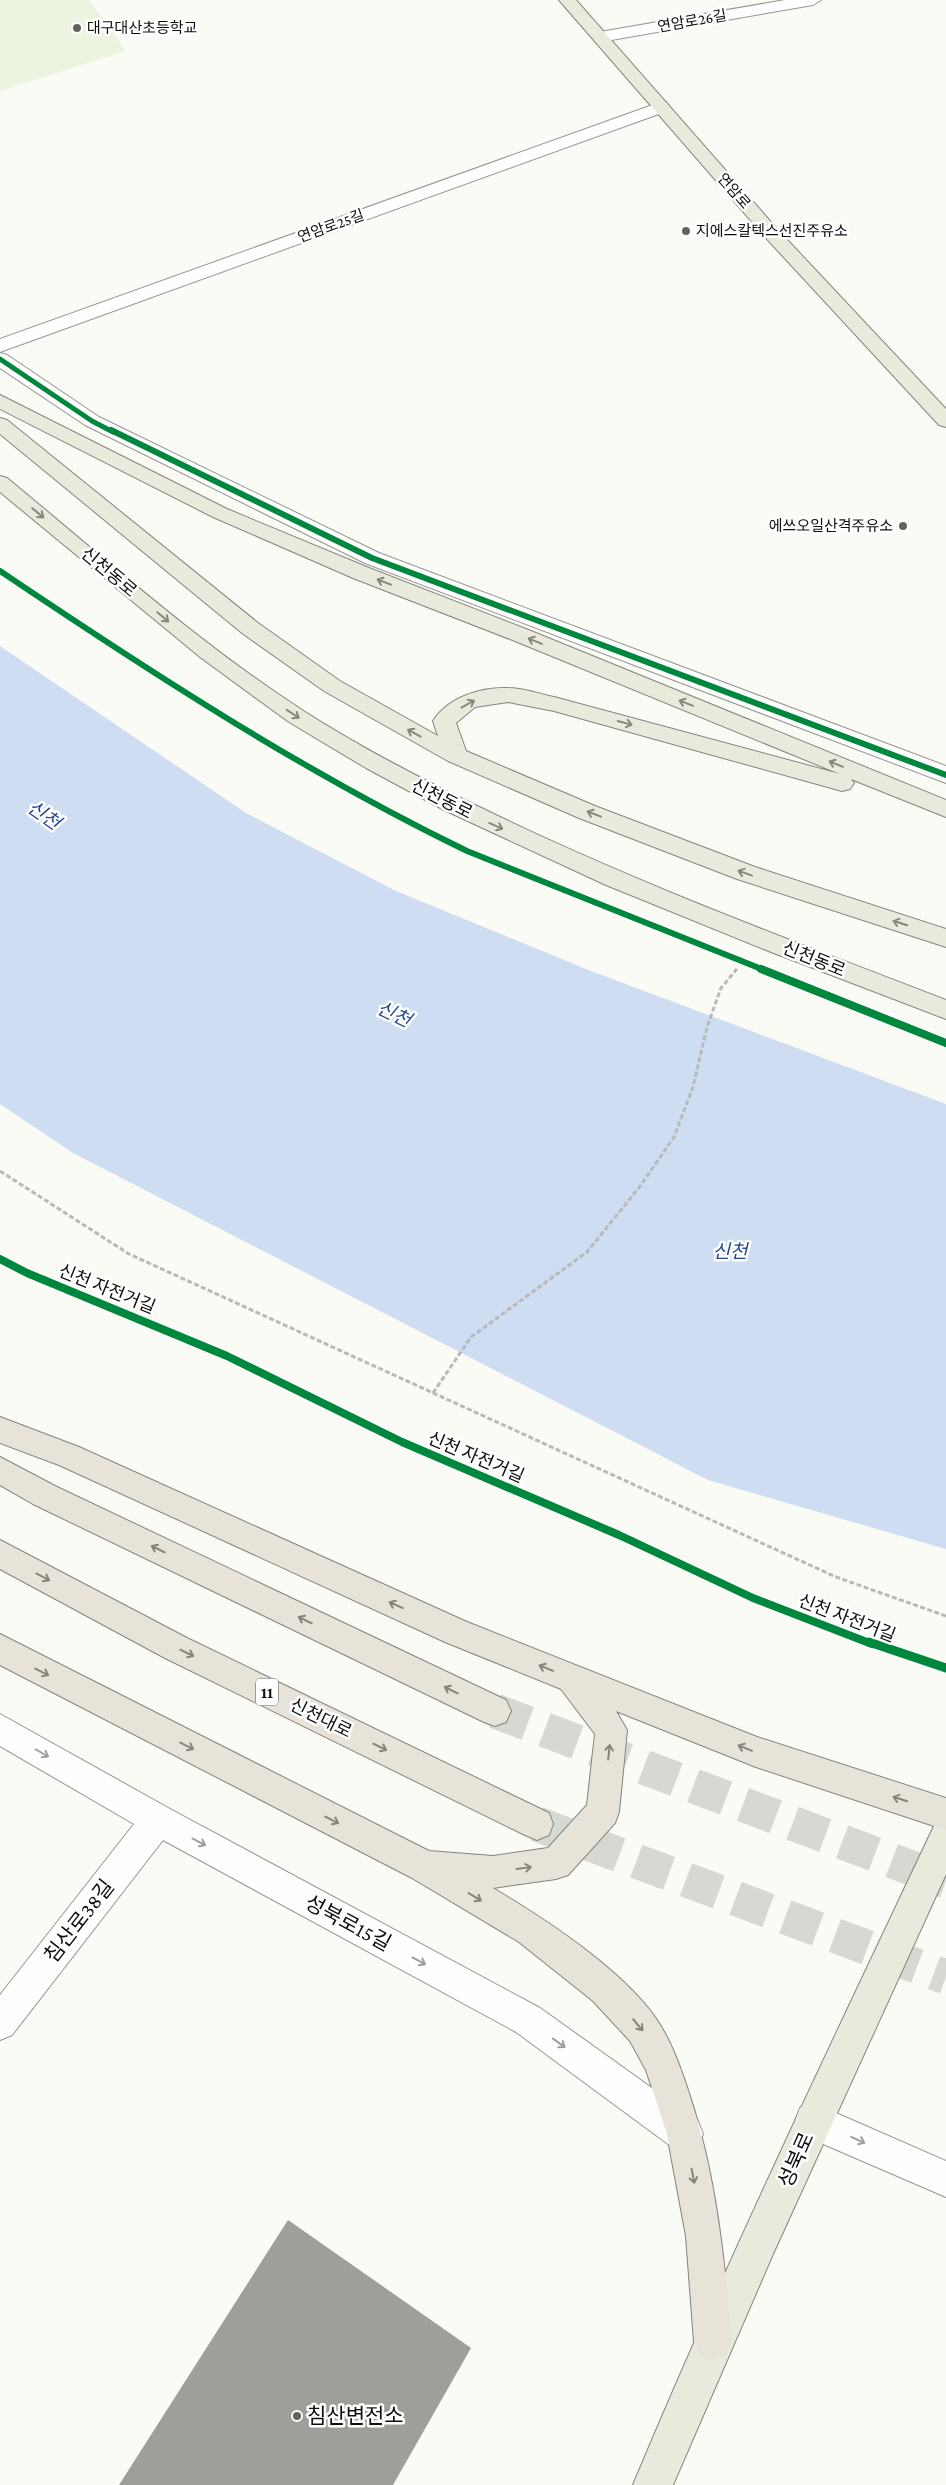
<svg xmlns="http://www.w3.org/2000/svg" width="946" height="2485" viewBox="0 0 946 2485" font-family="'Crimson Pro','Noto Sans KR',serif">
<rect width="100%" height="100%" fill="#fbfbf5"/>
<path fill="#eaf4e0" d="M0,0h89l37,51 -126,40z"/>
<path fill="#ceddf2" d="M0,646l246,167 150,78 195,80 355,133v445l-238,-69 -635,-327 -73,-49z"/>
<path fill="#9f9e9a" d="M288,2220l183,128 -78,137h-274z"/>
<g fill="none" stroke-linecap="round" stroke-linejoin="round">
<path stroke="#d8d8d2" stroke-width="35" stroke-dasharray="35 18" stroke-linecap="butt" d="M495,1711l451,170
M537,1824l409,153"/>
<defs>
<path id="minor" d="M785,0h36l-8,5 -213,37 -8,-5 8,-5z
M661,102l6,1 2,4 -2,4 -667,241v-13z
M0,353l7,2 92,62 280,136 567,213v17l-581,-220 -280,-138 -85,-57z
M0,1714l170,95 370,199 158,113 5,13 -5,13 -13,5 -13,-5 -156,-115 -353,-192 -151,195 -12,5v-45l134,-171 -134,-78z
M813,2103l133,58v36l-146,-63 -5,-13 5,-13z"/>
<path id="major" d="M559,0h17l202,230 168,179v18l-7,-2 -173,-187z
M0,395l227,114 142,59 162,63 415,169v17l-95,-38 3,4 -4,6 -8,2 -288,-80 -46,-9 -33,5 -19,16 10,28 129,55 160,61 191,62v18l-209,-68 -158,-61 -131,-57 -124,-70 -82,-58 -242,-199v-16l7,2 251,203 82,58 98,55 -5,-15c15,-24 48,-34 75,-33 15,0 31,6 46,9l286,77 -325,-133 -162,-63 -140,-61 -213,-108z
M0,476l7,2c96,79 190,164 295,232 62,40 129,74 196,106 146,70 297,126 448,184v19l-175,-67 -165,-67 -162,-75 -78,-42 -77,-46 -89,-65 -200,-165z
M946,1821v53l-173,380 -100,231h-40c93,-223 198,-441 301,-659z"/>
<path id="highway" d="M0,1417l79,30 388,175 290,115 189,61v32l-190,-63 -140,-56 11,19 -8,82 -4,11 -47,52 -12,4 -63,9c52,31 127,80 162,129 16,23 25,49 34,76 27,81 35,164 43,249l-6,13 -13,6 -13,-6 -6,-13 -8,-106 -19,-102 -21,-64 -16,-29 -37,-40 -74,-59 -107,-64 -412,-213v-31l429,217 64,5 55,-8 39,-43 8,-71 -34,-45 -116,-47 -386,-177 -59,-22z
M0,1457l55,29 451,214 5,11 -5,11 -11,4 -11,-4 -451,-218 -33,-19z
M0,1540l187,98 362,175 4,11 -4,11 -12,5 -12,-5 -360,-177 -165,-89z"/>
</defs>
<use href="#minor" stroke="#959593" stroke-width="2"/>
<use href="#major" stroke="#838380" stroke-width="2"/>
<use href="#highway" stroke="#838380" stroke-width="2"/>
<path stroke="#b9b9b8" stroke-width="3" stroke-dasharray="5 2.5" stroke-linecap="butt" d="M0,1171l129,83 707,323 110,39
M433,1393l38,-56 116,-85 54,-67 33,-48 19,-50 14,-60 14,-39 16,-19"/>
<use href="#minor" fill="#fefefe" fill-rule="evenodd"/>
<use href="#major" fill="#eaeadc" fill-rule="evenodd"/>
<use href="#highway" fill="#e7e3d8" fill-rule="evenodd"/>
<defs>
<path id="cycleway-far3" d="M0,359l92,62 21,11"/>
<path id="cycleway-far2" d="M111,430l261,128 574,217
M0,571c150,101 304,201 467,280l297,119"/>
<path id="cycleway-far1" d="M761,969l185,74
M0,1259l27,14 200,83 175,86 217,93 134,63 119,46"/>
<path id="cycleway" d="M869,1642l77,26"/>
</defs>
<use href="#cycleway-far3" stroke="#fff" stroke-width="7"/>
<use href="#cycleway-far2" stroke="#fff" stroke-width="9"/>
<use href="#cycleway-far1" stroke="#fff" stroke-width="11"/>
<use href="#cycleway" stroke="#fff" stroke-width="12"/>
<use href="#cycleway-far3" stroke="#00873e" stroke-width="5"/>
<use href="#cycleway-far2" stroke="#00873e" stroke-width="6"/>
<use href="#cycleway-far1" stroke="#00873e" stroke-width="8"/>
<use href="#cycleway" stroke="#00873e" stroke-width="9"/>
</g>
<defs><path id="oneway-shaft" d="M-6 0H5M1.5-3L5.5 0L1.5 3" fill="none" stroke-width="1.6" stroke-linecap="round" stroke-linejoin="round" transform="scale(1.25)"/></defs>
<g stroke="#878780">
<use href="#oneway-shaft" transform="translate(38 513) rotate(40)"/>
<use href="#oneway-shaft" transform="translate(384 582) rotate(-159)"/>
<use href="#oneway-shaft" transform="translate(163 617) rotate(40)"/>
<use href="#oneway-shaft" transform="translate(535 641) rotate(-158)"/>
<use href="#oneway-shaft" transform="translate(686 703) rotate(-158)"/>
<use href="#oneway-shaft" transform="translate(468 704) rotate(-29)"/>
<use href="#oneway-shaft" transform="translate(293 714) rotate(34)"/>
<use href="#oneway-shaft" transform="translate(625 723) rotate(15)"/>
<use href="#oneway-shaft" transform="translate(414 733) rotate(-151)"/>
<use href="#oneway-shaft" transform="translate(836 764) rotate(-158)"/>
<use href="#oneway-shaft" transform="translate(594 814) rotate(-159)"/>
<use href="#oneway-shaft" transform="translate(496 826) rotate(24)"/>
<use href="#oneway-shaft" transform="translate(745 873) rotate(-160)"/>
<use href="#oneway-shaft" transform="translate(900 923) rotate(-162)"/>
</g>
<g stroke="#86847e">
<use href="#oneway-shaft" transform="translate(158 1549) rotate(-154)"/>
<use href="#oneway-shaft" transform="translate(43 1577) rotate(28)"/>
<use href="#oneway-shaft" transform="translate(396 1605) rotate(-156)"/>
<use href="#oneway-shaft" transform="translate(305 1620) rotate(-154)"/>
<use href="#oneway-shaft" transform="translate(187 1653) rotate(26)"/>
<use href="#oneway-shaft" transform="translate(546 1668) rotate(-158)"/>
<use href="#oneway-shaft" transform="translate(42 1672) rotate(27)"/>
<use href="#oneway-shaft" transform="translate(451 1690) rotate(-154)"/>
<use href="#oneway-shaft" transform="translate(187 1746) rotate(27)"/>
<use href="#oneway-shaft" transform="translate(380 1747) rotate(26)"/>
<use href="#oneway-shaft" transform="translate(745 1748) rotate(-158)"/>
<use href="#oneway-shaft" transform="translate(609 1752) rotate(-84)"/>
<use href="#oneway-shaft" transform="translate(900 1799) rotate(-162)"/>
<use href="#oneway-shaft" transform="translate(332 1820) rotate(27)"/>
<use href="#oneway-shaft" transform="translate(524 1868) rotate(-8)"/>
<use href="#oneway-shaft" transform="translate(475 1897) rotate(31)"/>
<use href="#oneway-shaft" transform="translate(638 2025) rotate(50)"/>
<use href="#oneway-shaft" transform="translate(693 2176) rotate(79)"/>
</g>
<g stroke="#9e9e9e">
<use href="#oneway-shaft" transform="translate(42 1753) rotate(30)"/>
<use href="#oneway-shaft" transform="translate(199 1842) rotate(28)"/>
<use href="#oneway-shaft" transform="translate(419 1961) rotate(28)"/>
<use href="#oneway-shaft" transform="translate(559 2043) rotate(36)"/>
<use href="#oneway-shaft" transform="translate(858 2140) rotate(24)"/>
</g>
<g fill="#626260" stroke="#fff" stroke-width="2">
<circle cx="77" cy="28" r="5"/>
<circle cx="686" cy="231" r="5"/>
<circle cx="903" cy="526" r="5"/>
<circle cx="297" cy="2416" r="5"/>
</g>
<g text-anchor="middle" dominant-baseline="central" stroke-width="5" stroke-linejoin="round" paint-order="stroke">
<g font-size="15" fill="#0f0f0f" stroke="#fff">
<text transform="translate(692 21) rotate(-10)">연암로26길</text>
<text transform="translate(734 191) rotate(49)">연암로</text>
<text transform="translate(331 226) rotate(-20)">연암로25길</text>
</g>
<g font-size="15" fill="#0f0f0f" stroke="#fff" text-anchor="start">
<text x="87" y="28">대구대산초등학교</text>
<text x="696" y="231">지에스칼텍스선진주유소</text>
<text x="893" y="526" text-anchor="end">에쓰오일산격주유소</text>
</g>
<rect fill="#fff" stroke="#575757" stroke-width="1" x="256" y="1678.5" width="22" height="27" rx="4"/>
<g font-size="16" font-weight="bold" fill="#0f0f0f">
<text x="267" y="1692">11</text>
</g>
<g font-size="18" fill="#0f0f0f" stroke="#fff">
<text transform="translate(109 572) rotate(40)">신천동로</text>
<text transform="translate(442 799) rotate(27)">신천동로</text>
<text transform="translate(814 959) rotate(22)">신천동로</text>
<text transform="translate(107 1289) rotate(22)">신천 자전거길</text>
<text transform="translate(476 1457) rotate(23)">신천 자전거길</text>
<text transform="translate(847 1618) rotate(21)">신천 자전거길</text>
<text transform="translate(321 1718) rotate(26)">신천대로</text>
</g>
<g font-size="19" font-style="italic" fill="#234996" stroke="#fff">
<text transform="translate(44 815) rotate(35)">신천</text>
<text transform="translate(394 1014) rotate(25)">신천</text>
<text x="730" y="1251">신천</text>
</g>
<g font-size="21" fill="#0f0f0f" stroke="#fff">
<text transform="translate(79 1921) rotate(-52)">침산로38길</text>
<text transform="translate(348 1923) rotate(28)">성북로15길</text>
<text transform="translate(796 2160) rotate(-66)">성북로</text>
</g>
<g font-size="21" fill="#0f0f0f" stroke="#fff" text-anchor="start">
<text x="307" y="2416">침산변전소</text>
</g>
</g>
</svg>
